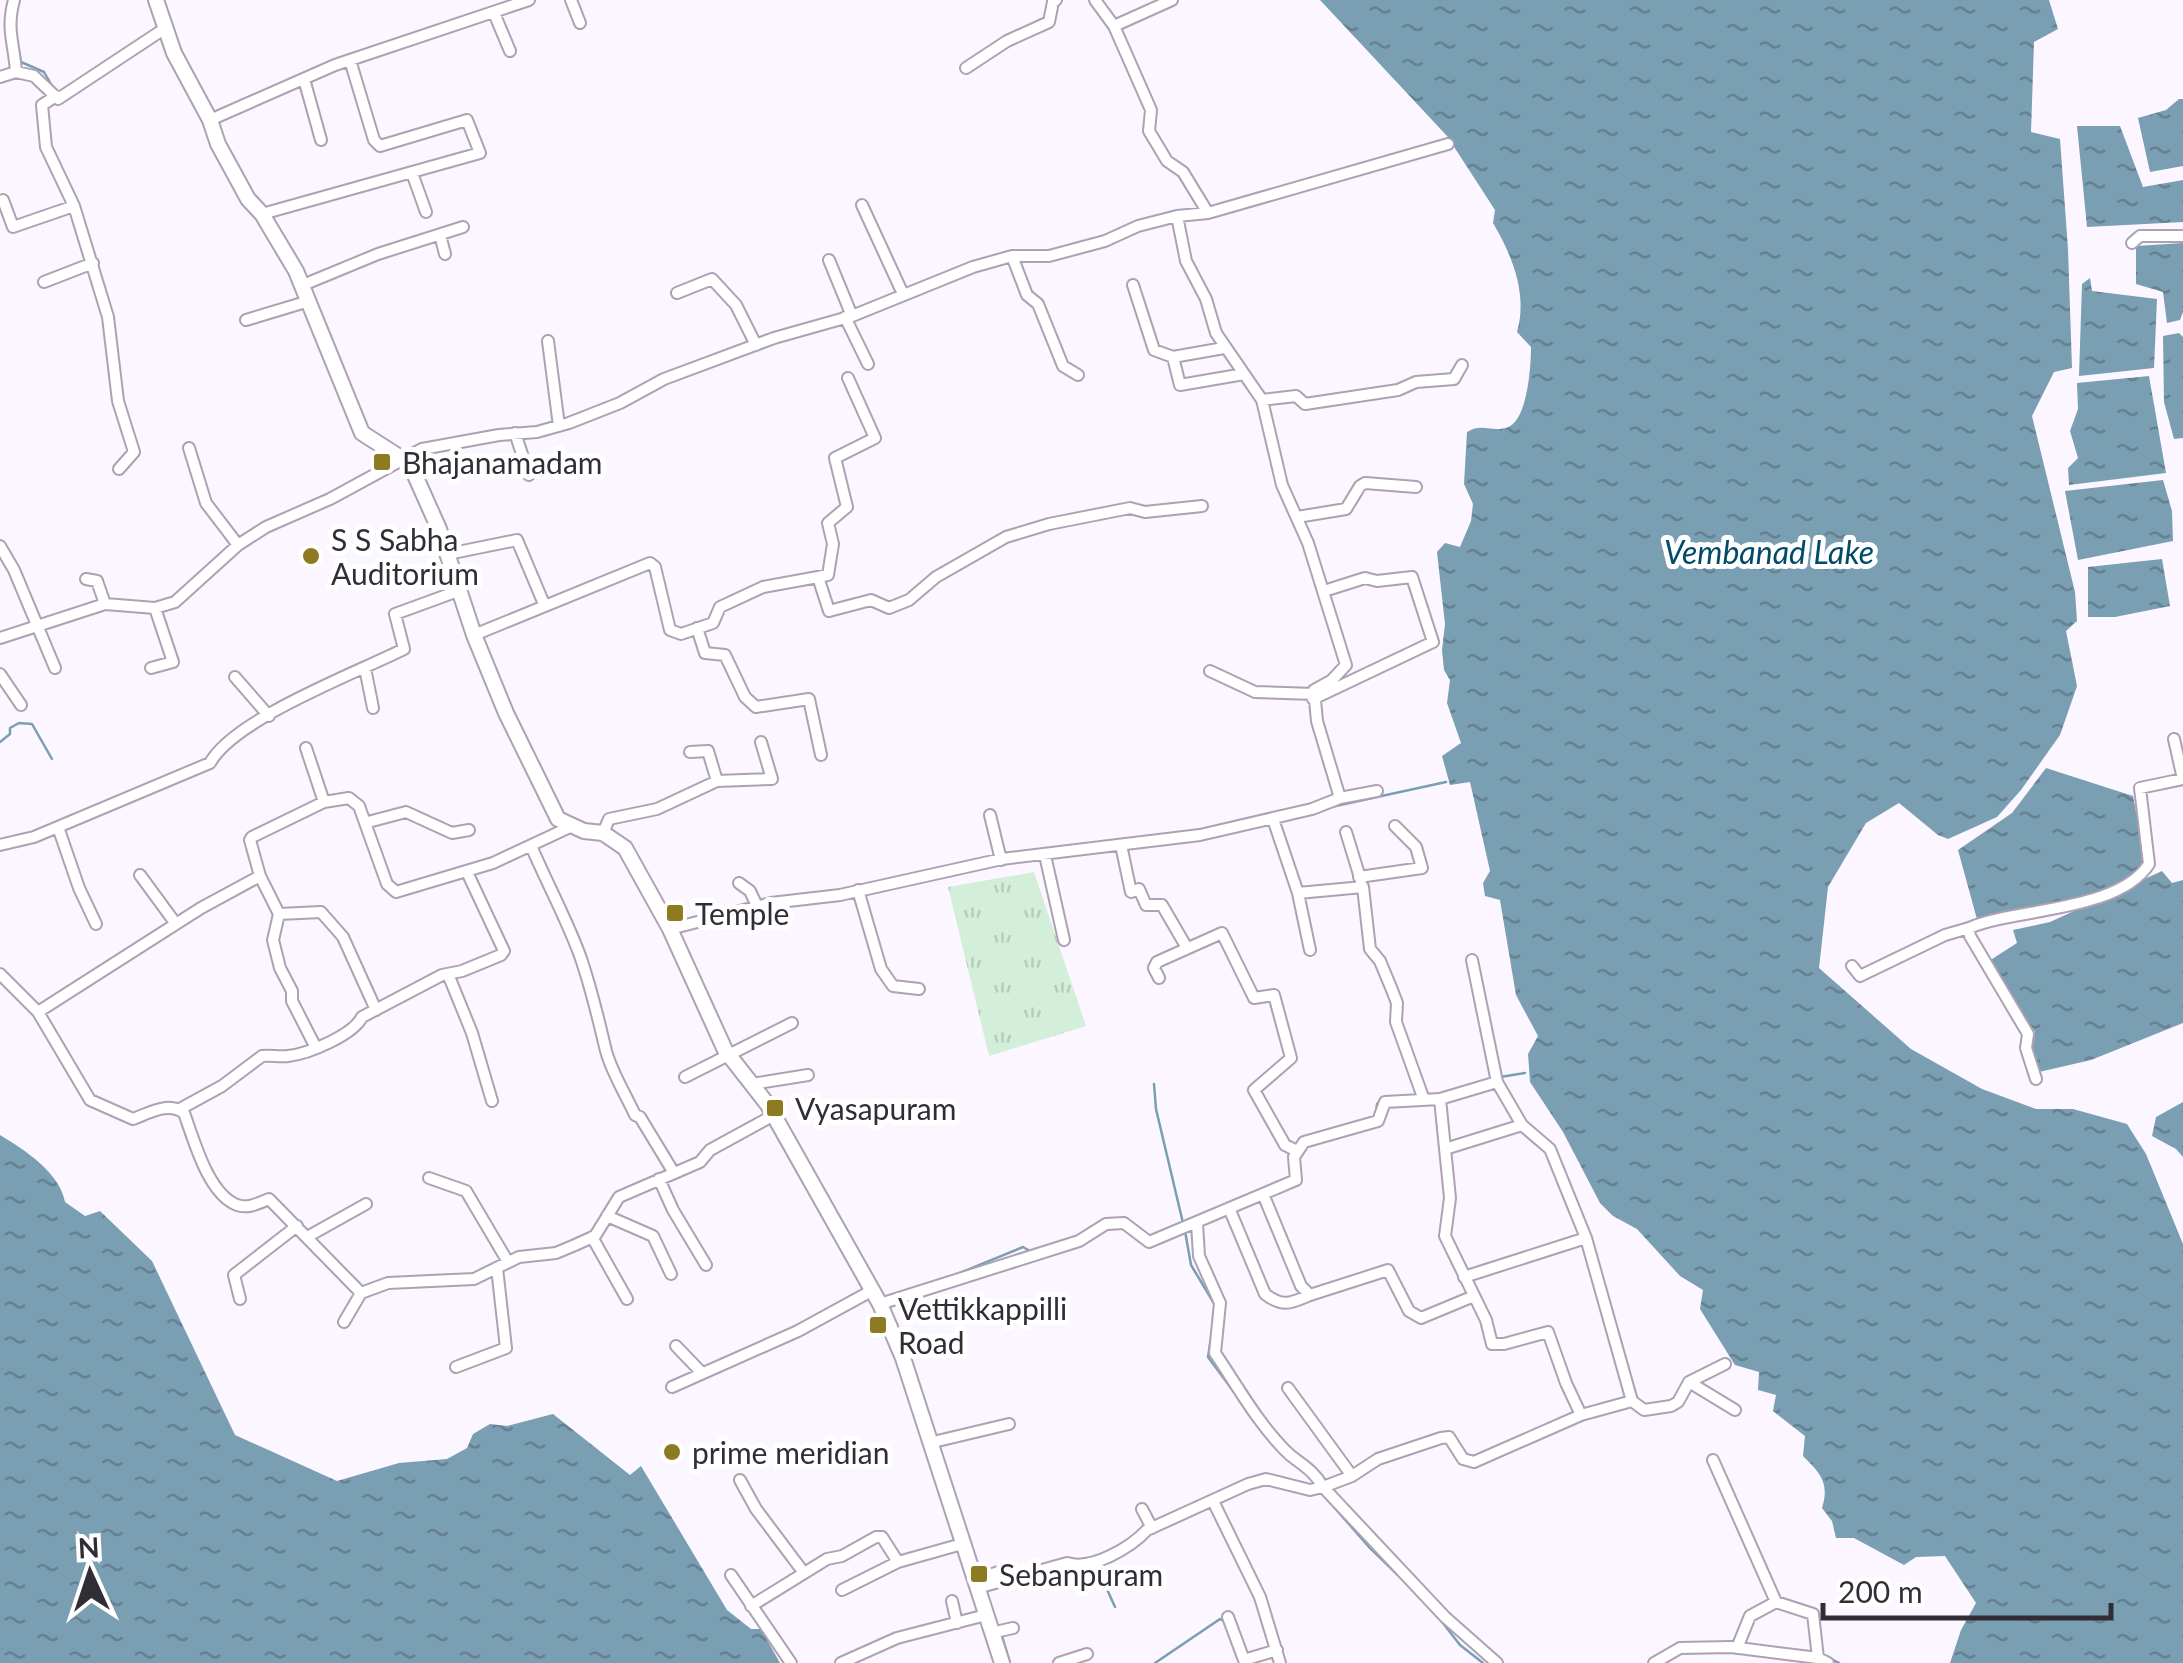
<svg xmlns="http://www.w3.org/2000/svg" width="2183" height="1663" viewBox="0 0 2183 1663" font-family="Lato,sans-serif">
<defs>
<pattern id="grass-tufts" width="24" height="20" patternUnits="userSpaceOnUse" patternTransform="scale(2.5)"><rect width="24" height="20" fill="#d4efd9"/><path d="M3 7l-1-3M5 7V3M7 7l1-3M15 17l-1-3M17 17v-4M19 17l1-3" fill="none" stroke="#b6cdbb"/></pattern>
<pattern id="water-ripples" width="26" height="14" patternUnits="userSpaceOnUse" patternTransform="scale(2.5)"><rect width="26" height="14" fill="#7a9eb2"/><path d="M2 4q2-2 4 0t4 0M15 11q2-2 4 0t4 0" fill="none" stroke="#658192"/></pattern>
</defs>
<rect width="100%" height="100%" fill="#fbf6ff"/>
<path fill="url(#grass-tufts)" d="M1034,872l52,154 -97,30 -41,-169z"/>
<path fill="url(#water-ripples)" d="M1320,0h729l9,29 -24,13 -3,90 29,7 8,110 4,119 -18,4 -22,44 43,176 2,29 -11,10 11,55 -17,49 -39,55 -24,27 -49,22 -10,-4 -39,-32 -33,20 -38,64 -9,81 92,81 71,40 54,20h37l54,15 19,30 37,90v419h-233l11,-33 15,-27 -31,-47 -29,1 -12,8 -50,-27h-18l-4,-17 -10,-13c8,-25 -2,-35 -19,-52l2,-20 -32,-25 3,-16 -18,-5 1,-18 -24,-7 -35,-56 3,-19 -23,-14 -43,-47 -24,-13 -13,-13 -37,-71 -33,-50 -2,-28 10,-18 -22,-41 -16,-95 -15,-4 -2,-13 7,-12 -20,-89 -20,3 -8,-29 19,-13 -14,-40 3,-23 -6,-10 -2,-20 3,-26 -8,-72 8,-9 15,4 11,-26 2,-17 -9,-20 3,-52c15,-9 24,0 39,-4 22,-6 25,-63 25,-81l-14,-15c11,-38 -5,-77 -24,-109l2,-13 -48,-74z
M2179,99h4v67l-33,6 -12,-54 28,-8z
M2077,126h43l23,61 40,-7v42l-96,5z
M2183,243v69l-3,8 -13,3 -4,-31 -27,-8v-38z
M2090,278l2,13 65,8 -3,69 -75,8 3,-92z
M2179,333l4,4v101l-9,1 -10,-37 -1,-66z
M2149,376l17,97 -97,12 -1,-17 10,-10 -8,-27 8,-22 -1,-26z
M2163,480l9,31 1,30 -95,19 -13,-69z
M2162,559l8,47 -55,11h-27v-50z
M2046,768l87,28 13,68c-37,40 -116,48 -168,59l-20,-73 54,-37z
M2162,871l10,12 11,-3v143l-92,37 -52,12 -7,-22 3,-18 -46,-71 28,-18 -4,-13 37,-8z
M2183,1102v55l-7,-8 -24,-13 4,-19z
M0,1135c25,15 60,38 65,67l20,14 15,-5 52,50 83,174 102,46 62,-18 48,-4 20,-11 6,-14 17,-10 17,2 46,-12 77,61 11,-9 86,144 24,19h10l19,34h-780z"/>
<g fill="none" stroke-linecap="round" stroke-linejoin="round">
<path stroke="#7a9eb2" stroke-width="2.5" d="M16,37l5,25 23,10 8,14
M72,95l19,-12
M114,328l6,47
M0,742l10,-8v-6l9,-5 13,1 20,35
M1331,807l115,-25
M1500,1077l25,-4
M1475,1083l13,-3
M1154,1084l2,25 27,114
M1376,1114l1,-10 5,-4
M1185,1231l6,34 24,40
M950,1277l73,-30 7,4
M1211,1338l-3,19 49,66
M1320,1491l49,56 30,29
M1225,1536l9,19
M1097,1567l18,40
M986,1589l6,21
M1439,1618l21,27 23,18
M1002,1636l8,27
M1824,1655l15,8
M1155,1663l65,-44 6,3"/>
<defs>
<path id="minor" d="M14,0c-8,30 0,42 2,72l18,4 24,23 109,-72
M571,0l9,23
M1095,0l19,26 37,84 -2,21 18,30 16,11 25,41
M494,13l16,38
M1114,26l58,-26
M966,68l41,-27 42,-19 4,-20 3,-2
M0,77l16,-5
M304,79l17,61
M56,96l-14,9 4,42 28,59 34,111 10,84 16,51 -15,17
M210,120l125,-55 194,-65
M412,173l14,39
M3,200l10,27 61,-21
M862,205l41,89
M262,214l218,-61 -13,-33 -87,26 -6,-6 -24,-80
M440,235l5,19
M2132,243l8,-7h43
M1012,256l15,39 11,9 25,62 15,9
M829,260l23,56
M44,282l49,-19
M303,285l75,-31 85,-27
M1133,285l21,65 19,7 51,-9
M677,293l35,-14 24,26 20,40
M845,317l23,47
M246,320l63,-19
M548,341l11,85
M1173,357l7,28 64,-11
M1262,400l34,-4 9,8 93,-14 18,-8 38,-3 8,-14
M515,433l14,42
M189,448l17,55 32,42
M1297,517l49,-8 14,-23 5,-3 51,4
M0,546l14,24 41,98
M448,554l69,-14 27,64
M818,577l10,-2 5,-31 -5,-21 19,-16 -12,-49 40,-20 -27,-60
M86,579l11,2 8,23
M697,628l8,25 20,2 20,42 11,10 53,-8 12,56
M474,635l176,-72 5,4 15,63 11,4 32,-11 7,-16 43,-20 55,-10 11,34 42,-11 18,8 20,-8 27,-23 70,-40 43,-13 81,-16 15,4 57,-6
M0,638l105,-34 50,4 20,-6 63,-57 28,-18 64,-28 92,-50 77,-14 38,-3 32,-9 51,-20 44,-24 110,-41 78,-22 121,-49 39,-11h37l56,-15 33,-15 39,-10 31,-3 240,-69
M151,668l22,-6 -18,-54
M365,668l8,40
M1210,671l45,21 59,2
M0,674l21,31
M235,677l34,39
M1313,699l120,-57 -21,-65 -35,4 -12,-3 -41,13
M2174,739l9,40
M306,748l18,54
M690,752l18,-1 9,30 55,-2 -11,-37
M1340,798l37,-7
M990,815l11,45
M1273,819l25,74 65,-6 7,62 10,12 12,29 5,13 -1,19 28,78
M368,822l38,-10 46,21 17,-3
M58,827l21,61 17,36
M1346,832l15,49
M603,833l6,-14 48,-10 60,-28
M0,845l34,-8 176,-74c24,-44 146,-90 194,-114l-9,-35 63,-23
M1121,845l10,47 8,-3 7,16h16l25,43
M532,848c15,35 33,68 47,105 12,33 19,65 27,98 6,22 20,44 29,64l5,2 34,56
M1045,855l19,85
M140,875l36,49
M260,876l19,38 -6,26 7,28 12,23v10l23,45
M1359,877l63,-9 -6,-21 -21,-21
M739,883l11,8 7,15
M858,890l23,79 12,17 26,3
M1298,893l12,57
M279,914l42,-2 22,25 33,73
M670,929l101,-26 69,-8 162,-36 198,-24 112,-26 28,-11 -23,-77 -3,-31 18,-10 14,-15 -38,-122 -26,-58 -20,-85 -46,-67 -10,-34 -20,-38 -9,-45
M1852,966l8,10 85,-41 24,-7
M0,974l38,38 52,88 43,19c16,-6 36,-18 51,-6 10,27 24,81 53,92 11,4 22,-2 32,-6l92,94
M448,974l24,59 20,68
M1159,978l-5,-10 3,-6 65,-29 32,65 20,-3 17,63 -37,32 31,55 12,6
M38,1012l163,-104 59,-32 -10,-36 2,-3 72,-35 25,-4 10,8 28,78 9,8 97,-29 77,-36
M685,1077l107,-54
M2036,1079l-10,-31 2,-14 -58,-98 -1,-8c46,-20 149,-16 180,-64l-9,-76 43,-9
M752,1084l56,-9
M180,1109l42,-23 40,-30c9,-1 17,1 26,0 20,-2 65,-21 74,-39l80,-42 20,-4 39,-16 3,-4 -37,-79
M1522,1125l28,24 36,89 46,163
M1445,1149l77,-24 -25,-43 -25,-122
M429,1178l37,13 42,71
M659,1179l14,31 33,55
M1263,1194l38,92 9,9 78,-25 21,41 12,7 53,-22
M1229,1208l36,86c18,14 26,9 45,1
M607,1216l46,20 18,38
M1197,1223l2,33 21,47 -5,50c23,34 45,74 75,102 14,11 24,16 33,32l122,130 52,46
M307,1237l59,-33
M592,1237l35,62
M1464,1277l122,-39
M240,1299l-6,-24 63,-49
M880,1304l199,-63 27,-17 18,-1 25,19 147,-62 -2,-23 10,-15 74,-21 7,-19 55,-3 57,-17
M344,1322l17,-29 27,-10 86,-4 45,-22 37,-4 19,-8 20,-9 24,-39 81,-35 10,-12 64,-35
M676,1346l26,27
M456,1367l50,-19 -9,-80
M1689,1382l46,28
M672,1387l126,-56 75,-41
M1288,1388l64,88
M1581,1415l51,-14 12,9 27,-4 7,-4 11,-20 36,-18
M929,1443l80,-19
M1713,1460l63,142 -26,14 -13,32
M740,1480l16,29 48,64
M1213,1501l47,96 20,66
M1142,1509l10,19
M731,1575l60,88
M974,1580l37,-12
M977,1588l90,-25c25,8 64,-16 80,-33l101,-46 18,-5 44,11 13,-3 29,-11 26,-17 63,-21 8,-1 14,22 11,3 107,-47 -15,-32 -18,-51 -44,12h-12l-6,-24 -41,-84 5,-38 -10,-99
M842,1590l56,-28
M952,1601l5,22
M1776,1602l37,12 5,44
M751,1606l76,-47 15,-3 34,-19h6l16,25 64,-18
M1228,1617l16,43 33,-10
M991,1633l22,-5
M841,1663l56,-25 89,-23
M1059,1663l28,-9
M1654,1663l26,-15 51,-1 87,11 10,5"/>
<path id="secondary" d="M156,0l18,53 36,67 8,24 30,55 14,15 34,57 66,162 42,27 10,13 25,56 35,106 32,78 52,106 26,12 19,2 22,15 45,81 55,121 43,55 112,199 23,54 99,305"/>
</defs>
<use href="#minor" stroke="#ada1b4" stroke-width="14"/>
<use href="#secondary" stroke="#ada1b4" stroke-width="18"/>
<use href="#minor" stroke="#fff" stroke-width="10"/>
<use href="#secondary" stroke="#fff" stroke-width="14"/>
</g>
<g fill="#8e7b21" stroke="#fff" stroke-width="4">
<rect x="372" y="452" width="20" height="20" rx="5"/>
<circle cx="311" cy="556" r="10"/>
<rect x="665" y="903" width="20" height="20" rx="5"/>
<rect x="765" y="1098" width="20" height="20" rx="5"/>
<rect x="868" y="1315" width="20" height="20" rx="5"/>
<circle cx="672" cy="1452" r="10"/>
<rect x="969" y="1564" width="20" height="20" rx="5"/>
</g>
<g text-anchor="middle" dominant-baseline="central" stroke-width="10" stroke-linejoin="round" paint-order="stroke">
<g font-size="30" fill="#312d35" stroke="#fff" text-anchor="start">
<text x="402" y="462">Bhajanamadam</text>
<text x="331" y="539">S S Sabha<tspan x="331" dy="34">Auditorium</tspan></text>
<text x="695" y="913">Temple</text>
<text x="795" y="1108">Vyasapuram</text>
<text x="898" y="1308">Vettikkappilli<tspan x="898" dy="34">Road</tspan></text>
<text x="692" y="1452">prime meridian</text>
<text x="999" y="1574">Sebanpuram</text>
</g>
<g font-size="32" font-style="italic" fill="#014b68" stroke="#fff">
<text x="1769" y="551">Vembanad Lake</text>
</g>
</g>
<g transform="translate(90 1573) rotate(357)" stroke="#ffffff" stroke-width="8" paint-order="stroke">
<path d="M0-8L18 38L0 25L-18 38Z" fill="#312d35"/>
<text y="-15" font-size="28" font-weight="bold" text-anchor="middle" fill="#312d35">N</text>
</g>
<path d="M1823 1603v15h288v-15" fill="none" stroke="#312d35" stroke-width="5"/>
<text x="1838" y="1603" font-size="30" fill="#312d35" stroke="#ffffff" stroke-width="8" paint-order="stroke">200 m</text>
</svg>
